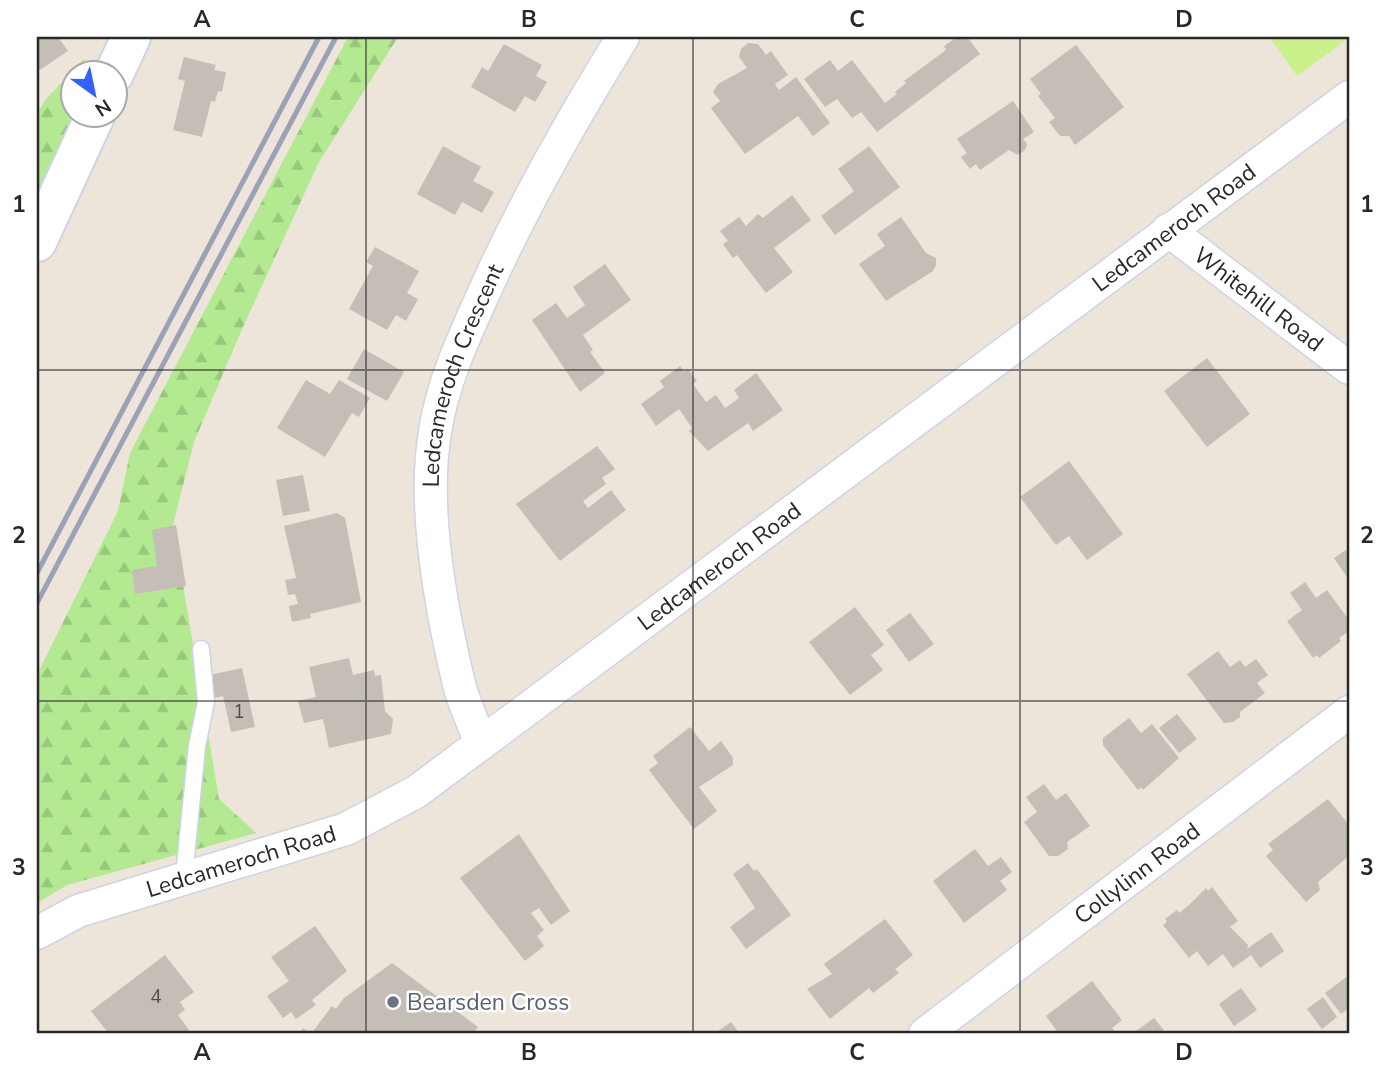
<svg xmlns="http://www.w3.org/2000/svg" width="1386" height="1071" viewBox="0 0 1386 1071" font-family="'Nunito Sans',sans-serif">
<defs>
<pattern id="forest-firs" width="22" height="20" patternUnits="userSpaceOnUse" patternTransform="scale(1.75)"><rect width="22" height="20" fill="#b2e991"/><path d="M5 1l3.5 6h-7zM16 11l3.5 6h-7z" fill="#99c87d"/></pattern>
</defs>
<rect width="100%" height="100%" fill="#ede4da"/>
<path fill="url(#forest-firs)" d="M348,37h50l-79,125 -77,167 -48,113 -21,83 46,274 37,34 -189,52 -30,18v-228l81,-164 12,-58z
M84,59l12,14 -22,1v42h6l-43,85v-87l9,-15z"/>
<path fill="#caf18c" d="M1269,37h80v1l-52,38z"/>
<path fill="#c4beb7" d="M37,37h21l10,14 -31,21z
M968,38l12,16 -103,78 -16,-20 -9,6 -15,-19 -12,8 -21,-28 26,-19 8,11 14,-11 33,43 12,-9 -2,-2 11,-9 -2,-2 42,-31 -2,-4 10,-7z
M748,43l10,1 8,11 5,-4 17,24 -13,9 4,6 17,-13 34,46 -17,13 -15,-20 -53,38 -34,-46 9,-7 -7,-9 5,-8 29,-16 -8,-11 2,-8z
M504,44l38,21 -6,11 11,6 -12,20 -10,-6 -10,16 -44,-25 11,-20 6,4z
M1076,45l48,62 -49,38 -6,-9h-9l-11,-14 6,-4 -17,-22 3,-2 -11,-15z
M184,57l32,8 -2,5 12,2 -4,20 -4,-1 -3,11 -4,-1 -9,36 -29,-7 12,-49 -7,-2z
M1013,101l21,31 -11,7 4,5 -2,6 -7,5 -9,-5 -29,20 -4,-6 -6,5 -9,-12 6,-4 -10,-14z
M443,146l38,21 -8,14 21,11 -12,21 -20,-11 -7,13 -38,-21z
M869,146l31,41 -65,48 -14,-19 33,-25 -16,-22z
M792,195l19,25 -37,28 19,24 -27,21 -29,-38 -4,3 -10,-14 5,-3 -8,-10 19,-14 7,9 12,-12 5,4z
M901,217l25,36 10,5v7l-3,6 -47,30 -27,-37 26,-18 -8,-12z
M375,247l44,24 -12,22 11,6 -12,22 -10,-6 -9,15 -38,-21 24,-43 -7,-4z
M605,264l26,36 -48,35 10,15 -3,2 15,21 -25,19 -48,-72 24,-17 11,15 18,-13 -12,-18z
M364,349l40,23 -17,29 -40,-22z
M1207,358l43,56 -43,33 -43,-56z
M680,366l4,6 4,-3 9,12 -4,3 13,18 10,-7 9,13 14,-10 -5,-8 22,-17 27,37 -30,21 -5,-8 -40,28 -19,-20 3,-3 -13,-19 -23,17 -15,-22 23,-17 -4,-6z
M306,380l24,14 9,-14 31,18 -11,19 -7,-4 -27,44 -48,-29z
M597,446l18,23 -13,9 4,6 -23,17 5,7 23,-18 15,20 -66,51 -44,-57z
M1069,461l54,73 -36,26 -18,-24 -13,9 -36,-48z
M303,475l7,36 -27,5 -7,-36z
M337,513l8,5 16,84 -51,12 1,4 -19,4 -3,-16 9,-2 -3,-10 -7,1 -3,-15 11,-2 -12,-52z
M176,525l10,61 -51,8 -3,-24 25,-4 -5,-36z
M1349,548v32l-15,-22z
M1305,582l11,16 11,-8 22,30v11l-10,7 2,3 -22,17 -2,-3 -4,3 -26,-37 15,-11 -12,-17z
M855,607l29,38 -13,10 12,15 -33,25 -41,-53z
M910,613l24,31 -25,18 -23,-32z
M1218,651l12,16 10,-7 5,7 11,-8 12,16 -11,8 8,10 -25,19v5l-7,5 -9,1 -37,-49z
M349,658l4,17 21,-5 1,6 6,-1 4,36 8,8 -2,15 -62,14 -6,-29 -19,4 -6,-22 18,-4 -7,-30z
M242,668l13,59 -24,5 -8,-36 -8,2 -5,-23z
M1177,714l20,25 -18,14 -20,-25z
M1129,718l12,15 11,-9 27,34 -36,32 -2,-3 -3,3 -35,-45v-7z
M690,727l19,24 12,-10 12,17v7l-34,22 18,24 -23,18 -45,-59 9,-7 -5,-7z
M1044,784l12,16 10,-7 24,33 -23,16 1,7 -10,7h-9l-25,-34 13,-10 -11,-15z
M1328,799l21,26v31l-31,26 2,8 -14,12 -40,-46 7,-6 -5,-6z
M519,834l51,77 -19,14 -12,-17 -8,5 13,17 -7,6 7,10 -19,15 -65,-83z
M975,849l13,17 13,-9 11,15 -12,9 7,9 -43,33 -31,-42z
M748,863l6,8 3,-2 34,46 -45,34 -16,-22 25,-19 -22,-34z
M1212,887l26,34 -8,6 18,18 -1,4 24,-17 13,19 -24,17 -9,-13 -18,13 -10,-14 -15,12 -11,-15 -8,7 -26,-33 4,-3 -2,-3 12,-9 2,3 9,-7 18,-18 2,3z
M885,919l28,36 -18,14 4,4 -26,20 -4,-5 -39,31 -23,-30 25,-15 -8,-10z
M315,926l32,45 -35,29 4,5 -20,14 -5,-7 -8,6 -16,-22 22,-15 -18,-24z
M165,955l29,37 -14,10 5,8 -7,5 11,15 -6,4h-74l-18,-23z
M392,963l86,64 -5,7h-174l4,-6 8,6 21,-28 4,3 8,-11z
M1349,975v33l-8,6 -16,-21z
M1092,981l30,39 -10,8 4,6h-57l-13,-18z
M1241,988l16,22 -23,16 -15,-22z
M1323,997l14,20 -15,12 -15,-20z
M1154,1018l13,16h-35z
M731,1022l9,12h-26z"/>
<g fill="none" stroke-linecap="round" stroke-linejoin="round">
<defs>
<path id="service" d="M184,876l13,-130 9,-44 -5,-53"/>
<g id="minor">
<path id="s1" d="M1168,230l181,138"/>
<path id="s2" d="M481,744c-7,-20 -17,-40 -22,-60 -18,-75 -37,-176 -24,-252 7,-47 27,-91 47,-135 40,-90 89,-176 141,-260"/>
<path id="s3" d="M37,933l41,-22 268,-82 70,-37 933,-695"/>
<path id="s4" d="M925,1034l424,-322"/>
</g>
<path id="tertiary" d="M114,74l17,-37
M37,242l58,-126"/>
</defs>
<use href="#service" stroke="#cfd4e4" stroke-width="19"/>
<use href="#minor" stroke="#cfd4e4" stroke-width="35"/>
<use href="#tertiary" stroke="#cfd4e4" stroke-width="42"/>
<use href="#service" stroke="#fff" stroke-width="16"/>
<use href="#minor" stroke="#fff" stroke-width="32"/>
<use href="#tertiary" stroke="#fff" stroke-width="38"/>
<path stroke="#9ca1b6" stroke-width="5" d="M37,573l282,-536
M37,603l299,-566"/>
</g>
<path fill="none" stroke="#292929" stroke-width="2" stroke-opacity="0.55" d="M366,37v997M693,37v997M1020,37v997M37,370h1312M37,701h1312"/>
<circle fill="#6b7280" stroke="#fff" stroke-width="2.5" cx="393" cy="1002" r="7"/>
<g text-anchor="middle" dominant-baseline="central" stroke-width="5" stroke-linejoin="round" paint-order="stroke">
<g font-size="19" fill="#504e4c">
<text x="239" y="712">1</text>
<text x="156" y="997">4</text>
</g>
<g font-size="23" fill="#292929" stroke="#fff">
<text stroke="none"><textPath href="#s3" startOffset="1351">Ledcameroch Road</textPath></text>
<text stroke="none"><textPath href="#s1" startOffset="114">Whitehill Road</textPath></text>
<text stroke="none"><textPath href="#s2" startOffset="380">Ledcameroch Crescent</textPath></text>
<text stroke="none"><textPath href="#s3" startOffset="784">Ledcameroch Road</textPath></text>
<text stroke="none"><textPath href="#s3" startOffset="217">Ledcameroch Road</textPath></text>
<text stroke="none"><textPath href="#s4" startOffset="266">Collylinn Road</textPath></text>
</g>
<g font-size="23" fill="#5b616d" stroke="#fff" text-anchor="start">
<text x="407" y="1002">Bearsden Cross</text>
</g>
</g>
<rect width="1386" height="1071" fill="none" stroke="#ffffff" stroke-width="77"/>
<g transform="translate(94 94) rotate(147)"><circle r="33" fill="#ffffff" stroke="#a9a9a9" stroke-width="2"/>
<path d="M0-5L12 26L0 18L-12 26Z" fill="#3562ff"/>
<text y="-10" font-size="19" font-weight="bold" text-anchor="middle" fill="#292929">N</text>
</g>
<rect x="38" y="38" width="1310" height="994" fill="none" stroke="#292929" stroke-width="2.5"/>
<g font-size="23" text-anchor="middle" font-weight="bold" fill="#292929">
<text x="202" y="27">A</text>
<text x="529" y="27">B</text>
<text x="857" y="27">C</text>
<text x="1184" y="27">D</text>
<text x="19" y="212">1</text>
<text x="1367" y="212">1</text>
<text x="19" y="543">2</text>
<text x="1367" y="543">2</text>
<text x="19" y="875">3</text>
<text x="1367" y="875">3</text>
<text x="202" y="1060">A</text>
<text x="529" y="1060">B</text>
<text x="857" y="1060">C</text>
<text x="1184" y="1060">D</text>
</g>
</svg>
